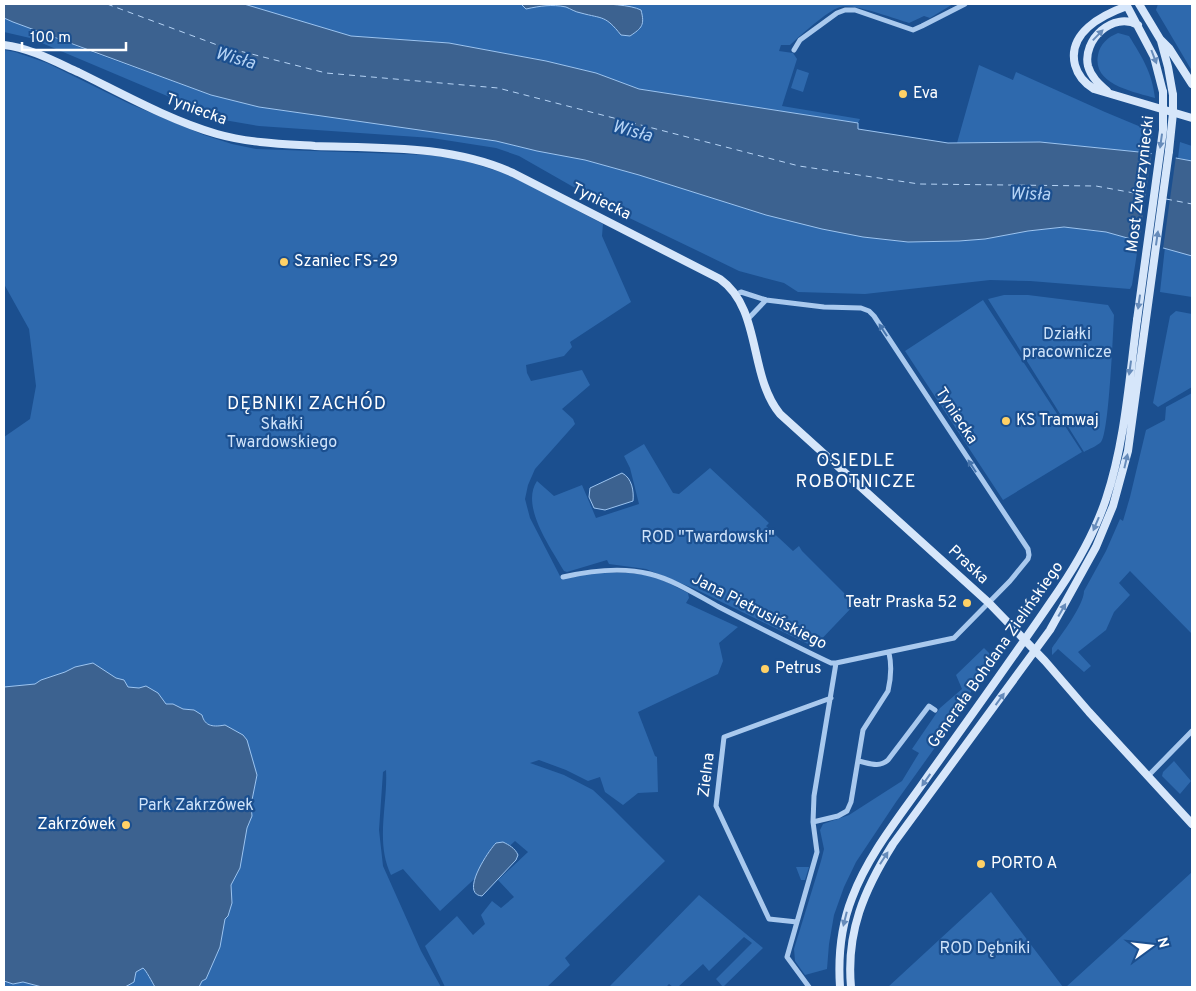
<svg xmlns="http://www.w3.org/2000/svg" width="1196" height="991" viewBox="0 0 1196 991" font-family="Overpass,sans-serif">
<rect width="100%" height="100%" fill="#1b4f8f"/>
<path fill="#2e69ad" d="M239,4h714l-23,14 -6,-2 -15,7c-14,-4 -56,-20 -69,-16 -13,4 -39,28 -50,38h-9l-2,6 14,2 4,6 -15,47 78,13 -2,4 -219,-34 -43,-16 -50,-12 -97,-18 -98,-7z
M1158,4h34v67l-36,-61z
M4,18l85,33 122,44 48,12 237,34 41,10 48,9 54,15 127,40 97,22 45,5 51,-1 26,-2 43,-8 36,-4 42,5 33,8 -7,45 -2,4 -100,-8 -40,-1 -125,14 -67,-2 -14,-9 -45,-12 -41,-20 -79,-38 -100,-57 -23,-8 -64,-10 -173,-12 -35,-6 -194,-82 -26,-6z
M1118,33l11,3c13,21 23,36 26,62 -20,-6 -63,-13 -57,-43 2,-11 10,-18 20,-22z
M4,50l11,2 32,11 83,41 74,31 28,9 24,5 173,6 27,3 54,17 93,49 -1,12 29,66 -61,40 2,5 -8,9 -38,9 1,8 4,8 51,-11 8,15 -28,24 11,10 2,5 -40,45 -7,16 -3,14 5,19 31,60c12,1 23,-5 34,-5 16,-1 35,-1 50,2 16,3 29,11 43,18l1,5 -3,5 52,24 -19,16 4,18 -5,13 -80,38 17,44 2,1 1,35 -20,1 -15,12 -18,-13 -5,-15 -12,4 -22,-11 -27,-10 -9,3 34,12 29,15 16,15 56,56 -100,97 5,7 -23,22h-102l-20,-41 32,-30 16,19 12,-11 -4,-9 11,-14 9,7 13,-11 -16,-17 30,-28 -13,-11 -75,70 -37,-42 -12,6c-16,-33 -3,-71 -5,-105l-3,2 -4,58 4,36 38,85 20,36h-437v-550l26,-18 6,-33 -7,-57 -25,-45z
M979,65l34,15 3,-8 89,40 48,20 -4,21 -109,-11 -83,1z
M797,69l12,4 -6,19 -12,-4z
M1180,142l12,4v15l-14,-3z
M1165,247l27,9v41l-32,-5z
M1004,295h24l80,10 6,10c-1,18 -5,119 -13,127 -4,4 -12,7 -17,10l-96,-153z
M983,300l99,152 -79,48 -98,-149z
M1176,311l16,3v73l-34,20 -5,-4 17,-87z
M1192,393v241l-62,-63 -11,12 11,12 -16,17 -8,18 -28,22 13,14 -7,6 -26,-23 -6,6v-7c9,-13 32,-43 32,-57l22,-40 14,-32 3,2 7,-24 16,-67 19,-10 1,-13z
M644,444l29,49 6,1 31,-26 59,55 -3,3 27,25 6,-5 3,5 53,53 -41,43 -119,-58 -49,-20 -37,-5 -2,-4 -40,12 -3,-1c-13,-23 -44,-65 -27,-90l17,15 28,-11 14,33 43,-14 -9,-36 -6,-12z
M984,648l8,8 9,-7 2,1 -30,37 -9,20 -68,95 -40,60 -12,25 -10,28 -5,29 -2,25 -22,6 -10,-14 -1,-12 27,-88 3,-12 -4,-19 3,-6 26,-9 53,-34 17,-28 -7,-4 28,-41 22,-19 -6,-14z
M1174,761l17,20 -11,13 -18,-18 1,-4z
M796,867h13l-4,13h-4z
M1192,872v115h-126z
M991,892l72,95h-176h1z
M699,895l64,53 -40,39 -7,-8 36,-36 -8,-6 -35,34 -6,-7 -25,23h-5l-4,-3 -3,3h-57z"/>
<path fill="#3c6290" stroke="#9cc4f0" d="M4,4h240l107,32 98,7 97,18 50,12 43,16 219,34v6l90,14 92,-1 109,11 43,8v95l-86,-24 -42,-5 -36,4 -43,8 -26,2 -51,1 -45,-5 -41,-8 -56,-14 -127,-40 -54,-15 -48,-9 -41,-10 -237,-34 -48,-12 -198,-73 -9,-4z
M521,4c27,0 100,-4 120,6 4,15 1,18 -11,26l-9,-1c-16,-20 -18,-16 -40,-22 -6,-1 -10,-4 -15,-6 -14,-3 -26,-1 -40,2z
M622,473c10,5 12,18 11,28l-28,9 -11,-2 -5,-11 1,-9z
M93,663l23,15 8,2 4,7 11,1 7,-2 12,7 8,11h7l10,5 11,1 8,5c3,12 12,12 23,10l18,10 4,5 10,35 -6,30 1,11 -5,12 -7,40 -9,17 1,18 -4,13 -3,3 -5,28 -14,32 -4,2 -3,6h-44c-3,-5 -9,-17 -12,-19l-7,4 -2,10 -9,5h-83l-19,-5 -10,2 -9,-3v-294l31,-3 6,-4 24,-8 10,-5z
M503,842c6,3 12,6 15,13l-2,5 -34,36c-23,-2 7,-46 14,-53z"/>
<path fill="#1b4f8f" d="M1152,151l24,5 -13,93 -24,-6z"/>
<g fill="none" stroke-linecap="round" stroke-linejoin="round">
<path stroke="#b5d3f5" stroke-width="1" stroke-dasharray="6 5" stroke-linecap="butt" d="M107,4l113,42 106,27 172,15 301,78 120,18 177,2 54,10
M1166,199l26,5"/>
<path stroke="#a9c9ee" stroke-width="5" d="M794,50l6,-10 37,-27 8,-3h10l58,20 9,-4 43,-22
M747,320l19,-20
M563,577c26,-6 60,-10 87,-3 24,6 47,21 69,33 37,19 74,38 112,56h5l118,-25 56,-57 18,-22 1,-4 -1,-6 -154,-233 -5,-5 -8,-3 -37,-1 -58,-7 -25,-8 -4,2
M858,761c11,2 21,7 30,-1l41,-54 6,4
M1148,776l44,-45
M813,822l25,-6 9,-5 4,-9 12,-72 25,-39c3,-13 4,-25 1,-38
M797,922l-28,-3 -53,-113 8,-69 107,-39
M809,987l-22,-30 30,-105 -4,-30 1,-26 22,-133"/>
<path stroke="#d6e6fa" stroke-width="8" d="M1126,4l28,53 9,35
M1139,4l21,35 9,9 23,36
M1127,6c-25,9 -60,27 -52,59 3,11 9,18 19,24l98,29
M1161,41l7,26 5,28
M4,45c26,3 50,16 74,27 45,22 91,48 139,62 32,9 65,10 98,12 66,2 137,-1 198,27l207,106c42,30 28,96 60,135l209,189 56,58 44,51 103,112
M1107,91c-8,-7 -16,-14 -19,-25 -6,-26 25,-55 50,-41
M840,987c-2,-30 1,-61 12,-89 17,-45 49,-83 76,-122 44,-61 88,-123 131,-186 19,-28 36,-58 47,-91 19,-57 23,-119 31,-179
M851,987c-5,-55 13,-97 42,-143l157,-214 46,-83 17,-41 15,-55 41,-300"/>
<path stroke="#d6e6fa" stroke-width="8" d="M1169,151l4,-38v-18
M1137,320l26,-190v-38"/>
</g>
<defs><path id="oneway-solid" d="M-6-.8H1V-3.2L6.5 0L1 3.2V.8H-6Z" transform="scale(1.25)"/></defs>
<g fill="#668bba">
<use href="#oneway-solid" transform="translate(1098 35) rotate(-46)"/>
<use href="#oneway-solid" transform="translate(1154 57) rotate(69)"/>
<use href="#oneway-solid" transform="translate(1161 141) rotate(98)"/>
<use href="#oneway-solid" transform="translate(1157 238) rotate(-82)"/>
<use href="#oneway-solid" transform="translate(1139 302) rotate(98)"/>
<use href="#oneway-solid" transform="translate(1130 368) rotate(98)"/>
<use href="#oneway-solid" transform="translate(1126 461) rotate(-77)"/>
<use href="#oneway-solid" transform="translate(1096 524) rotate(113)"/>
<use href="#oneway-solid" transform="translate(1062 610) rotate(-60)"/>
<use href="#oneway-solid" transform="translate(1000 699) rotate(-54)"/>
<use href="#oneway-solid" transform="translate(926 780) rotate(125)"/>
<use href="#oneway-solid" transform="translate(884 858) rotate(-57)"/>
<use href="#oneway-solid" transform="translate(845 919) rotate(104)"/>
</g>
<g fill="#4674ac">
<use href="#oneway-solid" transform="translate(883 330) rotate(-123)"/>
<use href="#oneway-solid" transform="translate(972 466) rotate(-123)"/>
</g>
<g fill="#ffd166" stroke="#1b4f8f" stroke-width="2">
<circle cx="903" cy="94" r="5"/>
<circle cx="284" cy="262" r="5"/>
<circle cx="1006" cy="421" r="5"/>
<circle cx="967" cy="603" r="5"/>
<circle cx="765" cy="669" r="5"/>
<circle cx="126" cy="825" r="5"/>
<circle cx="981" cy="864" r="5"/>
</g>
<g text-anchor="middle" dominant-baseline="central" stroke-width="4.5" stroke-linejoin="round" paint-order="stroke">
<g font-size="16" fill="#fff" stroke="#1b4f8f" text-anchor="start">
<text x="913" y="94">Eva</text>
<text x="294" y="262">Szaniec FS-29</text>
<text x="1016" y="421">KS Tramwaj</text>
<text x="957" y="603" text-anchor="end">Teatr Praska 52</text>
<text x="775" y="669">Petrus</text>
<text x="116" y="825" text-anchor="end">Zakrzówek</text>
<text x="991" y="864">PORTO A</text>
</g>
<g font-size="16" fill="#fff" stroke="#1b4f8f">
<text transform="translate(196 110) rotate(20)">Tyniecka</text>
<text transform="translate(1141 184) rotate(-83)">Most Zwierzyniecki</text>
<text transform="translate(601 202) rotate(26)">Tyniecka</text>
<text transform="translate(956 416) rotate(57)">Tyniecka</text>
<text transform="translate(968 565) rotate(43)">Praska</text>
<text transform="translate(759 612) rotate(27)">Jana Pietrusińskiego</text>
<text transform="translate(996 655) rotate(-55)">Generała Bohdana Zielińskiego</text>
<text transform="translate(707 775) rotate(-83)">Zielna</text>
</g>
<g font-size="16" fill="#cfe3fa" stroke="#1b4f8f">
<text x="1067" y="335">Działki<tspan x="1067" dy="18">pracownicze</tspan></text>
<text x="282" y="425">Skałki<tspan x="282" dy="18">Twardowskiego</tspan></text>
<text x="708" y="538">ROD "Twardowski"</text>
<text x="196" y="806">Park Zakrzówek</text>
<text x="985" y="949">ROD Dębniki</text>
</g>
<g font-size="18" font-style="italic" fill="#b5d3f5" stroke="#1b4f8f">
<text transform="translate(235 59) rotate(16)">Wisła</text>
<text transform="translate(632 132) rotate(15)">Wisła</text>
<text transform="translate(1030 195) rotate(1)">Wisła</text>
</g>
<g font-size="18" letter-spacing="1" fill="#fff" stroke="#1b4f8f">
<text x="307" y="404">DĘBNIKI ZACHÓD</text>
<text x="856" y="461">OSIEDLE<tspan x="856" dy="21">ROBOTNICZE</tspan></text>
</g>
</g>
<rect width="1196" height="991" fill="none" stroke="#ffffff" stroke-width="10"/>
<g transform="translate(1151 946) rotate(75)" stroke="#1b4f8f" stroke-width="4" paint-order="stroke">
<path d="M0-4L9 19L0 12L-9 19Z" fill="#ffffff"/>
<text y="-8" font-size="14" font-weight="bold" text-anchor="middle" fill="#ffffff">N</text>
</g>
<path d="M22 42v8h104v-8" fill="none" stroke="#ffffff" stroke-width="2.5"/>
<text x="30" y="42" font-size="15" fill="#ffffff" stroke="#1b4f8f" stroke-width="4" paint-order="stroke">100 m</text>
</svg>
